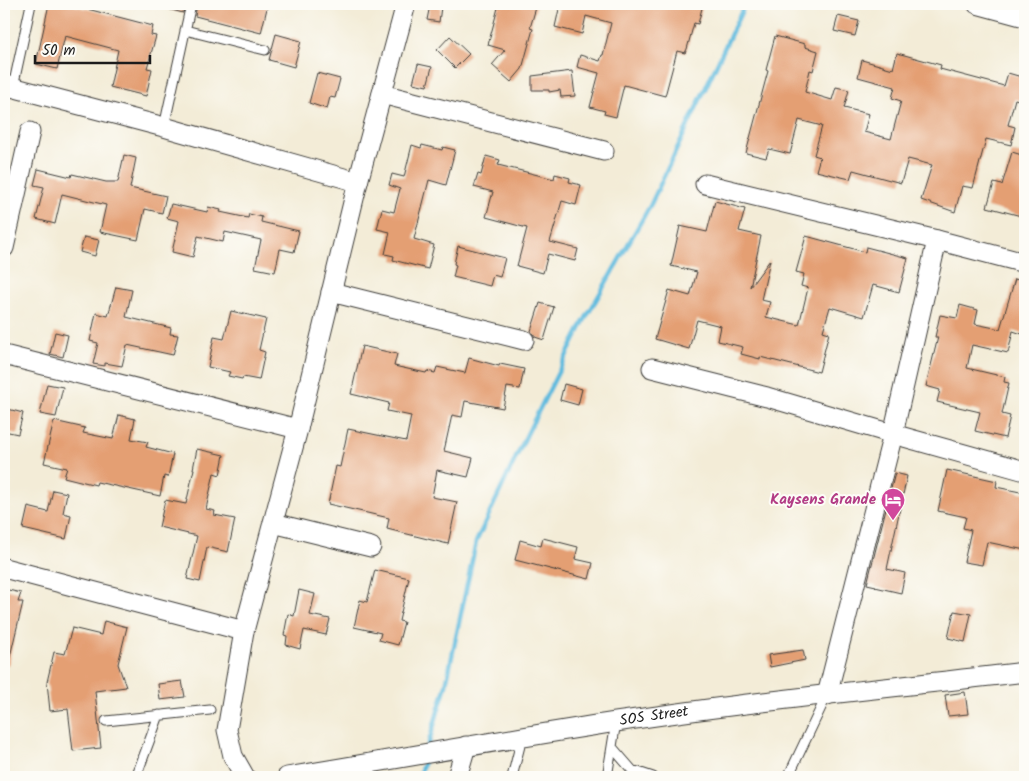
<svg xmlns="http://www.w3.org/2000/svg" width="1029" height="781" viewBox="0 0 1029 781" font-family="Kalam,sans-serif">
<rect width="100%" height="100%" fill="#fdfcf7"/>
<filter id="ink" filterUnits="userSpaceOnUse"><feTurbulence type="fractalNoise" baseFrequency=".02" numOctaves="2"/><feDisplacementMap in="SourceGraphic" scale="10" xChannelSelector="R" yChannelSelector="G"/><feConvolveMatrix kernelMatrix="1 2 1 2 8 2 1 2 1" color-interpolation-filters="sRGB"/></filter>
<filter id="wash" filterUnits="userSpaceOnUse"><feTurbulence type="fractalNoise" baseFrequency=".0096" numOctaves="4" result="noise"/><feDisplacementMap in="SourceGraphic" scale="20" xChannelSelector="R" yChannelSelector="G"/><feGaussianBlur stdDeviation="1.12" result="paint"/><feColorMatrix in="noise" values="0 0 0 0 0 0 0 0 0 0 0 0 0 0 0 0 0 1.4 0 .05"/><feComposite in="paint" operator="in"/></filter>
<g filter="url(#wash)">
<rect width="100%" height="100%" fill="#f3ecd7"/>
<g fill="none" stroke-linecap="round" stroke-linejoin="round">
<path stroke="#61bbde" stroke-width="4.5" d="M427,748l19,-63 30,-143 51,-108 56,-111 68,-119 94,-200
M419,777l6,-19"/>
</g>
<g id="blocks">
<path fill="#e49f73" d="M49,4h19l85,22 -2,9 5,1 -9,32 5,1 -6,27 -36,-9 8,-37 -53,-14 -8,33 -21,-5z
M164,4h21l-2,9 -19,-5z
M197,4h71l-7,29 -66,-17z
M499,4h38l-7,24 3,1 -11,40 -11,13 -19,-17 13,-15 -17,-5z
M555,4h148l-5,20 -4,-1 -7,26 -2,4 -8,-2 -12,45 -41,-11 -8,32 -12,-3 1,-3 -15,-4 9,-34 -22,-6 3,-12 20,6 2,-6h1l8,-32 -25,-7 -4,18 -27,-7 4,-18 -5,-1z
M430,5l11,2 -2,15 -12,-2z
M838,16l21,5 -4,15 -21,-5z
M276,34l25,7 -7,26 -25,-7z
M450,36l19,18 -14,14 -18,-18z
M775,36l30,8v3l13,4 -5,20 -3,-1 -5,22 27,8 4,-13 13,3 -5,18 25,6 -5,18 27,7 10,-38 -9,-3 3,-11 -37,-10 4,-17 31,9 4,-16 44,12 -1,4 64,17 4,-13 17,5v24l-10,-3 -7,26 7,2 -4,18 -25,-6 -13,49 -11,-2 -7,26 -34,-12 11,-35 -24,-6 -7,24 -48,-13 -3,9 -34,-8 4,-14 -6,-2 8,-29 -23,-6 -9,34 -21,-5 -3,9 -20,-5 22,-82 -2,-1z
M418,64l14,3 -5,19 -14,-3z
M572,71l3,25 -14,1 -1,-7 -11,2v-2h-17v-14z
M317,73l23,6 -5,19 -5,-1 -3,12 -18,-6z
M412,145l9,3 1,-3 20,5 1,-3 12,3 -9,35 -17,-5 -15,59 20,6 -6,24 -35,-9 1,-4 -9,-2 5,-22 -13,-3 5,-20 12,3 6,-23 -11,-4 3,-11 12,3z
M1012,152l13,4v61l-38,-10 7,-24 8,2z
M124,155l12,3 -6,30 36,8 -4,17 -17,-4 -7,31 -38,-8 6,-27 -44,-11 -7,30 -19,-5 8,-32 -10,-2 4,-16 33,8 1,-3 34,8h12z
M486,156l14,4 -2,5 56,14 1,-5 15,4 -1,4 12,3 -5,20 -14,-4 -12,41 28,7 -3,12 -27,-7 -5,19 -26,-7 10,-38 -41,-11 7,-25 -19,-5 4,-13 3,1z
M715,201l30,8 -6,22 22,5 -11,51 20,-27 -9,40 9,2 -4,15 33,8 9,-37 -7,-2 3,-12 -8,-2 10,-36 59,16 1,-5 42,11 -9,34 -26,-7 -9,32 -34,-10 -7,24 6,2 -10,39 -59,-15v2l-19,-5 2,-7 -25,-6 3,-15 -24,-6 -8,29 -34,-10 14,-49 21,6 7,-24 -26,-6 9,-40 27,6z
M171,204l36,8 1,-5 13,3 -1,2 28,6 1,-4 13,3 -1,5 38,9 -5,21 -14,-3 -5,23 -20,-4 6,-28 -36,-8 -2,10 -25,-6 -5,21 -21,-5 7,-31 -12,-3z
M84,237l15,3 -4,16 -15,-4z
M458,246l47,12 -5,19 -7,-2 -3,11 -37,-9 3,-12 -2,-1z
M1015,279l10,3v41l-3,11 -9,-3 -5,22 -36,-8 -5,23 38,9 -1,5 5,1 -7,31 8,2 -5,22 -30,-7 5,-19 -43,-10 3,-12 -14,-4 12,-49h-3l5,-22 17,3 3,-13 18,5 -3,14 25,5z
M116,287l16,3 -6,27 45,11 -1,6 8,1 -5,20 -46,-10 -5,21 -17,-3v3l-12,-2 5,-21 -8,-2 6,-28 12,3z
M540,303l14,4 -10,33 -9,-3 -4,-6z
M231,311l35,8 -7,31 6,2 -6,28 -16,-3 -1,2 -14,-3 2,-4 -22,-5 6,-30 10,2z
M55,332l13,3 -5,22 -13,-3z
M362,346l35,8 -3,12 32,7 1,-2 8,2 2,-6 28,6 4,-15 30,8 1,-2 24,5 -4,20 -13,-2 -4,21 -38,-7 -3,16 -10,-2 -8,36 29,7 -5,19 -31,-7 -5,27 25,5 -9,42 -61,-15 2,-11 -61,-14 8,-38 4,1 8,-38 58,12 5,-25 -24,-5 2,-8 -38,-9z
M47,384l16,3 -7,30 -16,-3z
M564,384l18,5 -4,16 -18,-5z
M4,408l19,5 -5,21 -14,-3z
M119,415l16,4 -4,20 17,3 -2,5 27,7 -5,23 -4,-1 -4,20 -63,-14 -1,3 -32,-8 3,-9 -23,-5 10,-42 31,7 -2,5 30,6z
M197,449l27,6 -4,20 -6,-2 -8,36 9,2 -1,4 21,4 -7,33 -21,-5 -7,35 -13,-3 10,-43 -38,-9 6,-27 21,4 8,-35h-1z
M947,470l50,11 -1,6 29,6v57l-38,-8 -5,23 -18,-3 7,-32 -8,-2 3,-11 -28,-6z
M895,473l12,3 -20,93 18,4 -4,20 -26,-6 1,-1 -9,-2z
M53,490l14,3 -4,20 8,2 -5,24 -43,-10 5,-22 20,5z
M543,538l35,9 -3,12 18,4 -4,16 -74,-19 5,-20 21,6z
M375,570l34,8 -10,43 5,1 -6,23 -19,-5 2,-7 -27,-6 6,-27 7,2z
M4,589l17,4 -3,9h5l-15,63h-4z
M299,590l16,4 -5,21 20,4 -4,16 -22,-5 -4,19 -14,-4 1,-9 -3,-1 4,-21 6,2z
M954,611l17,3 -6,28 -17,-4z
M104,621l23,6 -9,37 8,23 -31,4 6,57 -28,3 -5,-42 -18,2 -3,-29 7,-30 11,2 7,-26 29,7z
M803,650l2,10 -35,7 -2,-12z
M182,681l3,16 -25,3 -2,-16z
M965,692l3,22 -20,2 -3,-21z"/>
</g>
</g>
<g filter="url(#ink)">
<use href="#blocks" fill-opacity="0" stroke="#3c3b38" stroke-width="1"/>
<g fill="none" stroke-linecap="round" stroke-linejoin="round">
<defs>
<path id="lane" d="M185,30l80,20
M13,87l18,-83
M164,127l27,-123
M106,721l104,-11
M612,747l20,23 21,7
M136,777l23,-62
M512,777l10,-39
M607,777l9,-55
M788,777l39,-82"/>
<g id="street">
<path d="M977,4l48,13"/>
<path d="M4,85l160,42 194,55"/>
<path d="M382,94l222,57"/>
<path d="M705,184l232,56 88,23"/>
<path d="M4,248l26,-116"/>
<path d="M331,292l193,48"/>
<path d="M4,355l294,74"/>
<path d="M652,368l115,29 126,37 132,37"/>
<path d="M273,523l98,24"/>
<path d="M4,568l240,63"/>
<path d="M827,695l66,-261 44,-194"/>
<path d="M245,777l-12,-21 -6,-26 17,-99 54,-202 60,-247 48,-178"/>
<path id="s1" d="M287,777c110,-18 219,-38 329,-55 136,-21 273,-34 409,-50"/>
<path d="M457,777l9,-31"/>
</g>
</defs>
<use href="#lane" stroke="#3c3b38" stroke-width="11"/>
<use href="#street" stroke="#3c3b38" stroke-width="21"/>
<use href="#lane" stroke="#fff" stroke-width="9"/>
<use href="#street" stroke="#fff" stroke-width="19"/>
</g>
</g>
<defs>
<symbol id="hotel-pin" viewBox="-11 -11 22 30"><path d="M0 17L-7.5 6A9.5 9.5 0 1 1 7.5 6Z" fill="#d1479c" stroke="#fdfcf7"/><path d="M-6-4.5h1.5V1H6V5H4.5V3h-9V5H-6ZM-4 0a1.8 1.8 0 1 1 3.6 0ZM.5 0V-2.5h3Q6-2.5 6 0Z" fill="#fff"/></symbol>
</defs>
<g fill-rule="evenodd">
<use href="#hotel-pin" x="879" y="486" width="28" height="38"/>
</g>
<g text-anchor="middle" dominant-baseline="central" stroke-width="4" stroke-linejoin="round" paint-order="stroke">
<g font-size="15" font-weight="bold" fill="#b23c85" stroke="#fdfcf7" text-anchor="end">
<text x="876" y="500">Kaysens Grande</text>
</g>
<g font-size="15" fill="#1c1c1c" stroke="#fdfcf7">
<text stroke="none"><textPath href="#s1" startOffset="372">SOS Street</textPath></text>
</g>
</g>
<rect width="1029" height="781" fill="none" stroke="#fdfcf7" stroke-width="20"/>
<path d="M35 55v8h115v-8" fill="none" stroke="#1c1c1c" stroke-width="2.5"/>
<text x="42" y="55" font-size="15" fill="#1c1c1c" stroke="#fdfcf7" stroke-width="4" paint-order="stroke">50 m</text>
</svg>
